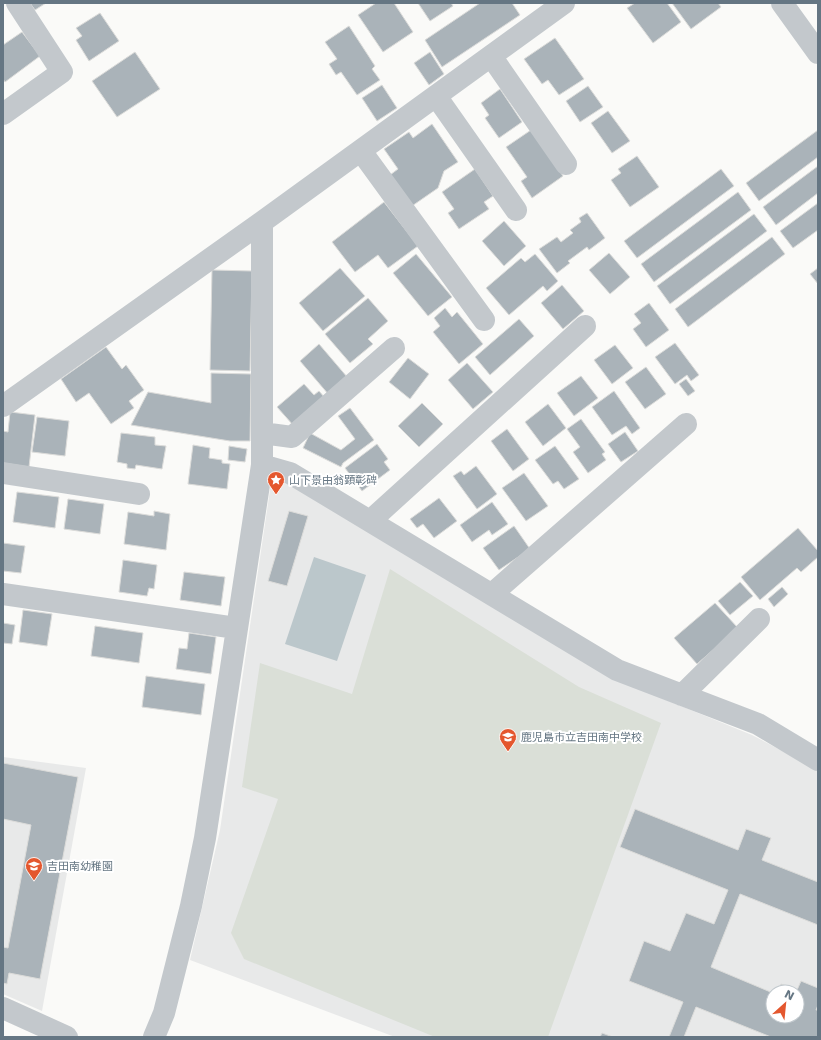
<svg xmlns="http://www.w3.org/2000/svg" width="821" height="1040" viewBox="0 0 821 1040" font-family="'DejaVu Sans','Noto Sans JP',sans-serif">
<rect width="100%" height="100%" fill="#fafaf8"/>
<path fill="#e8e9e9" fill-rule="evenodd" d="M289,482l321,195 142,58 66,35v267h-423l-205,-77 30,-130 51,-347zM773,992h24v24h-24z
M3,757l83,11 -44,243 -39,-17z"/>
<path fill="#dadfd7" d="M390,569l189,118 82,36 -113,314h-113l-191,-78 -13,-26 47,-134 -36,-12 18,-124 92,31z"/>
<path fill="#bbc7cb" d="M314,557l52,18 -29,86 -52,-17z"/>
<path fill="#aab3b9" stroke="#dcdcda" d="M30,3h16l-11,7z
M376,3h18l19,29 -30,20 -25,-37z
M418,3h33l2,3 -23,15z
M480,3h32l8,12 -78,52 -17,-27z
M635,3h32l14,19 -28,21 -26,-35z
M672,3h46l3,4 -30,22z
M100,13l19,28 -30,20 -13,-21 6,-4 -6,-8z
M349,26l26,40 -3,3 8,11 -23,15 -16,-23 -5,3 -7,-11 8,-5 -12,-17z
M22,32l18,24 -35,26 -2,-3v-34z
M555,38l29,41 -25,16 -11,-15 -6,4 -18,-25z
M135,52l25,37 -43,28 -25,-36z
M430,52l14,22 -15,11 -15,-22z
M382,85l15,23 -20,13 -15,-23z
M588,86l15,21 -23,15 -14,-21z
M500,89l22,33 -23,16 -14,-20 4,-3 -8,-12z
M608,111l22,30 -18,12 -21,-30z
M432,124l26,38 -14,9 -6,17 -26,18 -22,-31 8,-6 -14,-20 25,-17 4,6z
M531,130l32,46 -31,22 -11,-17 6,-4 -21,-30z
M818,130v27l-59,44 -13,-18z
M637,156l22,31 -29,20 -19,-27 10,-7 -3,-4z
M818,166v27l-42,32 -13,-18z
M475,169l18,27 -9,6 5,7 -30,20 -11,-16 6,-4 -12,-17z
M721,169l13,17 -97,72 -13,-17z
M738,192l13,18 -97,72 -13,-18z
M384,202l34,44 -30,22 -10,-13 -23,17 -23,-30z
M818,203v27l-25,18 -13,-17z
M587,213l18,25 -16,12 -2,-3 -19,14 2,2 -13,10 -18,-24 18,-12 4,5 12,-9 -3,-3 11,-8 -2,-4z
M754,214l13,17 -97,73 -13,-18z
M504,221l22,25 -22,20 -22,-25z
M772,237l13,17 -97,73 -13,-18z
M609,253l21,24 -20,17 -21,-24z
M416,254l36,43 -24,19 -35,-43z
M535,254l23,27 -11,10 -4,-5 -34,29 -23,-27 35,-30 4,4z
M340,268l25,28 -42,35 -24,-28z
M818,268v16l-8,-10z
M212,270l40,1 -2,100 -40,-1z
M562,285l22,26 -21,18 -22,-26z
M368,298l20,23 -20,18 5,5 -23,19 -25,-29z
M649,303l20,27 -23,17 -13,-18 8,-6 -7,-9z
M445,308l7,9 5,-5 26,32 -24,20 -26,-32 7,-6 -6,-8z
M519,319l15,17 -44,39 -15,-18z
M675,343l24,32 -8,6 -4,-6 -12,9 -20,-27z
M319,344l29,34 -19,17 -29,-34z
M615,345l18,23 -21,16 -18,-24z
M106,347l16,22 4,-4 18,25 -15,11 5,7 -23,16 -22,-31 -13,9 -15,-23z
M408,358l21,16 -19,25 -21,-17z
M467,363l26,29 -20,17 -25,-29z
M646,367l20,27 -21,15 -20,-27z
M211,373l40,1 -1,67h-20l-99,-16 17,-33 63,11z
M581,376l17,22 -24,18 -17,-23z
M686,379l9,12 -7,5 -9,-12z
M304,384l10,11 5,-4 6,7 -32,27 -16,-18z
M614,391l26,37 -8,6 -6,-8 -14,9 -20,-28z
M422,403l21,21 -24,23 -21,-21z
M548,404l18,24 -23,18 -18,-24z
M350,408l24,32 -31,23 -2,4 -38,-19 7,-15 31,17 14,-11 -17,-23z
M10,412l25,3 -6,52 -26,-4v-32l5,1z
M37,417l32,4 -4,35 -33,-4z
M581,419l24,33 -3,2 4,6 -18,13 -15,-21 7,-5 -13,-18z
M507,429l22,30 -16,12 -22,-30z
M625,432l13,19 -17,11 -13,-18z
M121,433l34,4v8l11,1 -4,23 -26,-4 -1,4 -8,-1v-4l-10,-2z
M377,444l11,15 -4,3 6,8 -28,21 -17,-23z
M193,445l17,3 -1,10 13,2v3l8,1 -3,25 -39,-5z
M229,446l18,3 -2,13 -17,-2z
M555,446l24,33 -15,10 -6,-8 -5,3 -18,-24z
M476,466l21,28 -20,15 -24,-33 8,-5 3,4z
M524,473l24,33 -22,15 -24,-33z
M17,492l42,5 -4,31 -42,-6z
M439,498l18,23 -23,17 -11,-14 -6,4 -7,-9z
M68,499l36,5 -4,30 -36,-5z
M492,502l16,22 -16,11 -3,-5 -17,12 -12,-17z
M154,511l16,3 -4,36 -42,-6 4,-32 26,4z
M289,511l19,5 -21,70 -19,-5z
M514,526l16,23 -31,21 -16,-22z
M798,528l20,23v6l-17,15 -4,-4 -37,32 -19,-23z
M3,543l22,3 -4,27 -18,-2z
M123,560l34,5 -3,24 -5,-1 -2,8 -28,-4z
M184,572l41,5 -4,29 -41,-6z
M740,582l13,14 -23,19 -12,-14z
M782,587l6,7 -14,13 -6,-8z
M715,603l23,25 -41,36 -23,-26z
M23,610l29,4 -5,32 -28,-4z
M3,623l12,2 -3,19 -9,-1z
M95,626l48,7 -4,30 -48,-7z
M189,633l27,4 -5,37 -35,-5 3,-21 8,1z
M146,676l59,8 -4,31 -59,-8z
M3,763l75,14 -38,202 -31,-6 -2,11 -4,-1v-36l5,1 23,-123 -28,-6z
M635,809l103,41 8,-21 25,9 -9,22 56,22v43l-78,-31 -29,73 62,26v23h24v-24h-19l3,-8 16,6 4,-9 17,7v17l-2,5h2v27h-47l-75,-30 -12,30h-15l14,-35 -54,-21 15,-40 26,10 16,-38 28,11 14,-34 -108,-43z
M602,1033l11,4h-13z"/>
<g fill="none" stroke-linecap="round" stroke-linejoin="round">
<path stroke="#c3c8cc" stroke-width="22" d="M782,3l36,50
M491,56l75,108
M436,96l80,114
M3,114l59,-42 -45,-69
M361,151l123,169
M3,406l259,-184 302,-219
M262,433l30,4 102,-89
M262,465l28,8 327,197 141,54 60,36
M3,473l136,21
M370,521l215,-195
M3,594l233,34
M492,594l194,-170
M682,695l77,-76
M3,1008l64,29
M154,1037l10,-24 27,-107 14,-68 57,-373v-243"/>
</g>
<defs>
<symbol id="sight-pin" viewBox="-11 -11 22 30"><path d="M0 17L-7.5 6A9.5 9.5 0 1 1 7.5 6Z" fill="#e4572e" stroke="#fff"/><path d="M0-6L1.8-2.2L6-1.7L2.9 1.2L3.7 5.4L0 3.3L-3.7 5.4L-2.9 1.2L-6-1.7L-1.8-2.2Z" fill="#fff"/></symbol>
<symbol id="school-pin" viewBox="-11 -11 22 30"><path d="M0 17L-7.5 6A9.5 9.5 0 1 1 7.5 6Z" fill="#e4572e" stroke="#fff"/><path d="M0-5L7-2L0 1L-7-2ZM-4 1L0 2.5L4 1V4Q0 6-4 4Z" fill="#fff"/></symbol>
</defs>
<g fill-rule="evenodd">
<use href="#sight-pin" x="266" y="470" width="20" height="27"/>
<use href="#school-pin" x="498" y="727" width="20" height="27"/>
<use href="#school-pin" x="24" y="856" width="20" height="27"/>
</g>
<g text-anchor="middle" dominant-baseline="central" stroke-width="4" stroke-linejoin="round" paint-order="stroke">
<g font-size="11" fill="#657683" stroke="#fff" text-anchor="start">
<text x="289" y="480">山下景由翁顕彰碑</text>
<text x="521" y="737">鹿児島市立吉田南中学校</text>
<text x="47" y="866">吉田南幼稚園</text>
</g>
</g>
<rect width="821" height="1040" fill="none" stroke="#657683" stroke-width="8"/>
<g transform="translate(785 1004) rotate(27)"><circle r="19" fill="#ffffff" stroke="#c1c8cd"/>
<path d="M0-3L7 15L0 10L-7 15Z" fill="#e4572e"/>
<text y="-6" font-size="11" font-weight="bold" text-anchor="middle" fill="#657683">N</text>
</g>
</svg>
